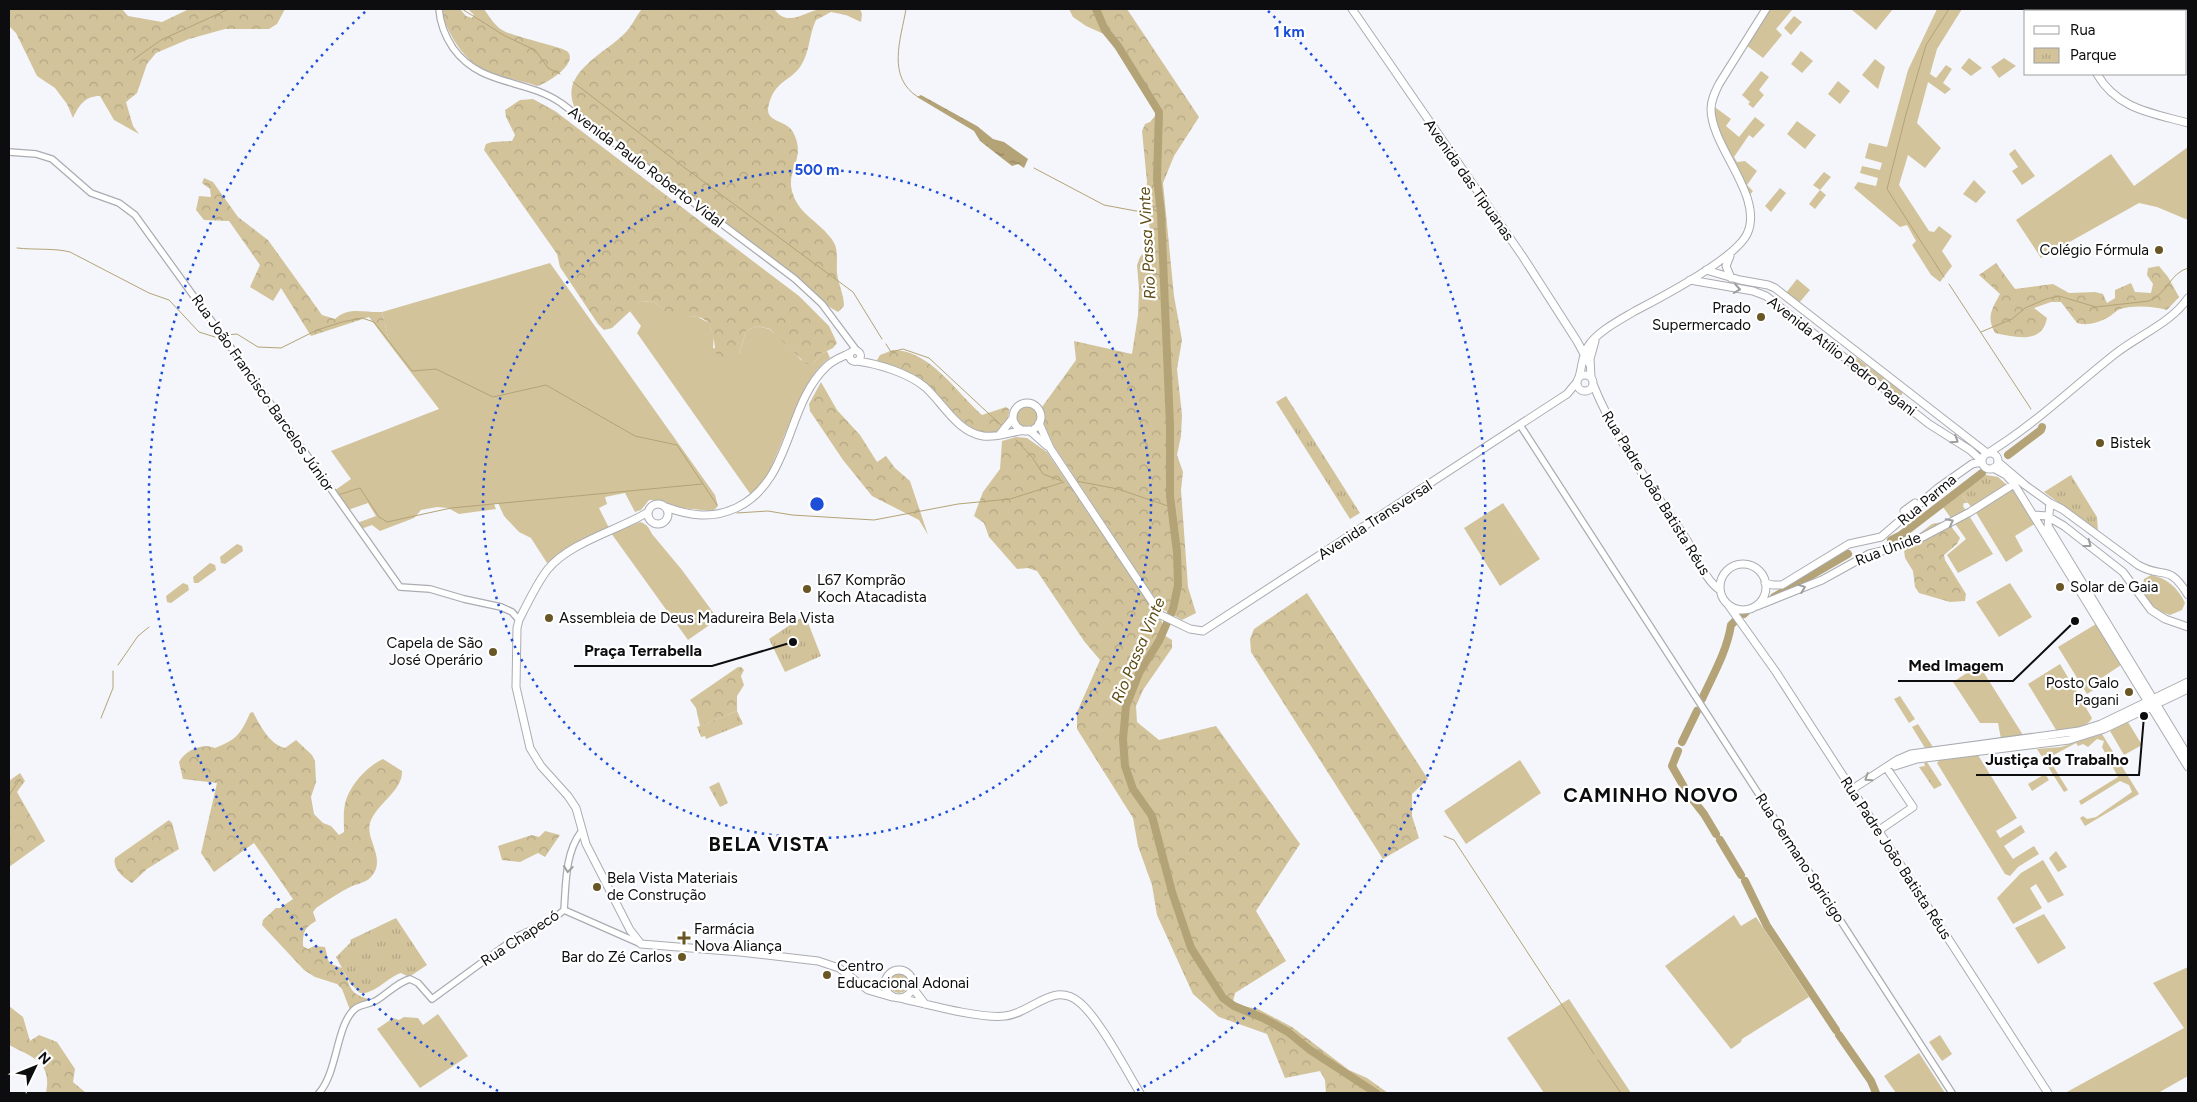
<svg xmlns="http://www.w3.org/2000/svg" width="2197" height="1102" viewBox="0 0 2197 1102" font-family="Figtree,sans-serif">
<defs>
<pattern id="forest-crowns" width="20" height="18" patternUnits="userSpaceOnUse" patternTransform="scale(1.25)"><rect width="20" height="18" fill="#d2c39b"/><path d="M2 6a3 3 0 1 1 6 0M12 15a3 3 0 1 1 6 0" fill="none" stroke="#b3a684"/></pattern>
<pattern id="park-tufts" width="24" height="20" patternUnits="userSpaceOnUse" patternTransform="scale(1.25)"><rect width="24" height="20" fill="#d2c39b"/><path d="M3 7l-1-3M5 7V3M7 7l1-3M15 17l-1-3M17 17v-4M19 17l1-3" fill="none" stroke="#b3a684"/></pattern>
<pattern id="water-ripples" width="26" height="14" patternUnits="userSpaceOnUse" patternTransform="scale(1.25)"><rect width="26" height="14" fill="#b4a376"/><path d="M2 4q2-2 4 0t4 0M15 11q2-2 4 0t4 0" fill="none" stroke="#91835f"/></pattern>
</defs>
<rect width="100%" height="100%" fill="#f4f6fb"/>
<path fill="#d2c39b" d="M1769,9l23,1 -16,19 6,6 -19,23 -17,-13z
M1851,9h42l-17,21z
M1937,9h25l-25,40 -7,25 6,4 10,-13 6,4 -9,14 8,6 -6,5 -17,-12 -11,41 24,25 -16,20 -17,-13 -9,30 30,46 5,1 5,-6 13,10 -10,15 10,15 -12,16 -9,-7 -19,-30 4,-4 -9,-16 -7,2 -46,-39 4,-6 18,4 2,-8 -18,-5 2,-7 18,4 2,-7 -17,-5 4,-15 18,4 21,-77z
M1794,16l8,6 -11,13 -7,-7z
M1801,51l12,10 -11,12 -11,-9z
M1969,58l13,10 -11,8 -10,-8z
M2004,58l12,8 -17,12 -8,-11z
M1875,59l10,8 -7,22 -16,-14z
M1761,71l8,6 -10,13 5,5 -11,13 -5,-4 2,-2 -8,-7z
M1838,81l12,10 -10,13 -12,-10z
M1712,105l19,14 -5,7 13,11 16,-20 10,8 -12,13 -4,-3 -15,22 3,5 8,-1 12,10 -10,14 6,6 -4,5 -33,-68z
M1797,121l19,14 -11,14 -18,-15z
M2188,147v73l-31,-13 -18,-4 -98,55 -25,-38 95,-66 23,32z
M2015,149l20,27 -13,9 -10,-14 6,-4 -9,-13z
M1824,172l7,5 -11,13 6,5 -11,14 -6,-5 11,-14 -7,-5z
M1974,180l12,12 -10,11 -13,-9z
M1780,188l6,5 -15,19 -6,-6z
M550,263l165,232 3,11 -5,5 -33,-3 -21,-8h-10l-8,10 -6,2 -10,-19 -20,4 2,7 -8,4 10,20 -62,35 -16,-25 -12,-6 -15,-16 -6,-13 -4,1 2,5 -37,5 -11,-6 -11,-1 -16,3 -7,8 -34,13 -8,-6 -11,4 -4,-6 19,-7 -8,-13 -20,7 -14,-19 17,-12 -20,-28 108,-42 -49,-64 -8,-33z
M1797,279l13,11 -11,13 -13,-10z
M653,301l19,15 26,1 11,6 5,12 -1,13 26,6 7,-23 11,-5 12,3 12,9 20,22 12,4 8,-10 6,-3 3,7c-25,14 -48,89 -62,116 -4,7 -11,14 -17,21l-114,-162 4,-7 -12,-16 11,-8z
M1850,353l52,38v4l-4,1 -50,-40z
M1015 416a12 12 0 1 1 24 0a12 12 0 1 1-24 0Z
M2014,488l22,35 -21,13 8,15 -17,11 -31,-51z
M1961,493l7,10h-4l-1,3 30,48 -35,19 -11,-18 19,-16 -23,-32z
M1503,503l37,56 -40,27 -36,-58z
M640,522c7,2 9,6 12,12l30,36 36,49 -30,21 -77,-107z
M237,544l5,2 1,5 -18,13 -4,-1 -1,-6z
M210,563l5,2 1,5 -18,13h-4l-1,-6z
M2151,575c16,3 27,13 34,28l-3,7 -12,5c-14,-3 -32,-20 -26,-36z
M183,583l5,2 1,5 -18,13 -4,-1 -1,-6z
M2010,583l22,34 -33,20 -23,-35z
M2096,624l25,41 -21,14 3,5 -16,10 -29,-47z
M2060,664l32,54c-6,11 -22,12 -34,15l-30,-49z
M1979,665l44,70 -22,4 -3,-16h-18l-27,-41z
M1900,696l15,23 -6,4 -15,-24z
M2128,722l14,23 -18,10 -14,-24z
M1918,724l15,23 -8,1 -13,-21z
M2102,734l37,60 -54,32 -5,-8 3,-2 4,3 9,-2 36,-25 -3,-7 -9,-4 -39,24 -2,-4 39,-24 -16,-30 2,-6 -7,-2 -9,8 -5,-3 -5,2 -2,-3 -28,15 20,32 -4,2 -27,-43 24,-2z
M1978,755l39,63 -21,13 4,7 21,-13 4,7 -21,14 9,13 21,-13 5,8 -21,13 -8,9 -5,-2 -68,-111 3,-4z
M1520,760l21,33 -75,51 -22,-33z
M2045,774l4,6 -17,11 -4,-7z
M2056,851l11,16 -9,5 -9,-14z
M2043,860l21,35 -16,8 -12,-19 -6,4 12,20 -29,16 -16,-26 24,-25z
M2044,914l22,34 -28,16 -23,-36z
M1734,915l7,11 15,-9 53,80 -67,42 -1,3 -10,7 -66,-83z
M2188,967v109l-30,17h-93l119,-65 -31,-45z
M889 983a10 10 0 1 1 20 0a10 10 0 1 1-20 0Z
M1569,999l62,94h-87l-37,-55z
M438,1014l30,42 -48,32 -43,-59 16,-11 6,2 5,-3 14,1 5,7z
M1940,1035l12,19 -10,7 -13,-19z
M1919,1053l26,40h-49l-12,-17z"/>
<path fill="url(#forest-crowns)" d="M9,9h113l6,7 34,6 27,-13h96l-8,15 -8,5h-44l-36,10 -33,14 -9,11 -10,29 -11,9 7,24 6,8 -25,-14 -14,-24c-15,0 -21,9 -27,22l-6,-14 -12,-16 -18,-12 -21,-43 -7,-7z
M440,9h20l6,7 6,2 2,-3 -6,-6h16c5,7 10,16 18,21 11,7 62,17 66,22 10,12 -22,32 -31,34 -16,-6 -33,-7 -49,-14 -25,-11 -40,-38 -48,-63z
M642,9h132c14,19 30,3 46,0 12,-3 27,0 40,0l2,5 -1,8 -15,-7 -15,-3 -15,8c-7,14 -6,33 -16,47 -11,15 -25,14 -31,37 -6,19 17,15 24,28 14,26 -7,37 -1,59 6,23 25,29 38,46 10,11 6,22 7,36 1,11 7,21 7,33l-6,6 -7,-4 -53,-45 -201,-151c-22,-37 26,-57 47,-78 8,-7 11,-17 18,-25z
M1069,9h58l72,108 -25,39 -11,27 11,113 8,44 -5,29 5,46 -1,21 -4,19 6,17 -2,18 7,97 8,26 -14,7 -20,-11 -108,-163 -11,-24 1,-7 -2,-8 34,-47 -2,-19 58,13 6,-39 1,-26 -2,-24 3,-8 13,-14 -8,-38 2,-23 -5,-51 3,-7 5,-2 9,-10 -53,-77 -20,-9 -13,-9z
M533,99l22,12 244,185 30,30 8,17 -4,5 -12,6 -8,10h-7l-36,-35 -13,-3 -11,5 -7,23 -9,9 -12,-3c-5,-13 -2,-22 -8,-34 -8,-16 -27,-5 -39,-10 -6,-4 -12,-11 -18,-15l-13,1 -28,26 -8,2 -6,-6 -38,-57 -3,-13 -73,-104 2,-6 6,-2 20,-1 3,-6 -9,-18 -1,-7 15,-10z
M204,178l9,4 25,35 30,23 54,75 13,4c14,-13 30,-6 47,-7l8,33 -21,-28 -58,19 -30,-48 -8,13 -23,-14 10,-22 -31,-44 -25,-1 -8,-10 3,-14 12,1 -1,-8 -8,-6z
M1996,263l19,26 38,-5 16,9 26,-1 8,2 4,9 8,-5v-8l16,-7 4,9 16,1 2,-9 -6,-9 1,-7 11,-2 9,11 11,20 -12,13c-14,-4 -33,-5 -47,-1 -5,2 -8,7 -13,9 -10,5 -20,8 -30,5l-16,-21h-10l-17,6 13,10c-5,27 -32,19 -52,15 -9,-16 -3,-24 5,-39l-21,-19z
M893,350c37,0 63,42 89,65l24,-8 3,2c0,8 -2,17 -11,22 -29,12 -56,-36 -76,-50 -13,-10 -32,-11 -45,-21l3,-5z
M821,382l16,28 23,25 17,27 9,-6 9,12 15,13 18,54 -9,-15 -47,-24 -29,-36 -33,-49 -1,-7z
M1016,437l11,1 20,14 115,170v12l10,6v8l-29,42 -7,16 1,16 22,18 57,-14 84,118 -44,67 30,50 -51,32 -2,8 4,4 21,4 34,18 57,43 18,8 21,15h-62l-1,-13 -5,-9 -35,7 -18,-44 -48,-17 -26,-23 -36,-79 -5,-30 -14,-39 -5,-28 -56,-89v-17l23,-52 -16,-19 -47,-70 -9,-3 -11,1 -28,-32 -5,-14 -10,-7 9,-24 17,-23 2,-28z
M1947,521l13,17 -3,6 -13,11 1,5 21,34 -1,7 -15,1 -31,-9 -4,-6 -2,-16 -8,-13 -1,-8 3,-7 25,-19z
M1307,593l121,186 -16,15v22l7,22 -36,21 -132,-207 -1,-13 4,-10z
M738,667h3l3,3 -3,6 3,9 -7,11v15l-37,15 -4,-18 -6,-8z
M253,712c6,12 17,33 32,36l11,-8 16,15 3,6 1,21 -5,15 3,17 9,9 8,3 8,9 5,-3c0,-9 -1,-19 1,-28 4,-18 22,-38 38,-45l19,12c1,20 -26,33 -32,52 -5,17 18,37 0,55 -4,4 -12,6 -18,8 -12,6 -24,14 -36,22l-3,4 3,9c-12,7 -13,11 -13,25l5,3 6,-3 11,1 3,13 3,4 11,4c9,17 6,27 28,31v2l-20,9 -8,-21 -5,-5 -22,-7 -11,-7 -42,-45 1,-5 13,-12h4l13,-9 -39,-56 -40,29 -13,-19 16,-70 -34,-4 -4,-17c7,-12 23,-19 36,-14 21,-8 26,-14 35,-35z
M20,773l5,8 -8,11 28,49 -36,26v-86z
M169,820l3,3 7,26 -32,20 -15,14c-8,-5 -20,-14 -17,-25z
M545,831l15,4 -15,22 -7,-4 -18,9 -18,-2 -4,-14 34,-11 7,2z
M9,1006l14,11 7,24 9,-6 18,7 18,27 -2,13 13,11h-40c6,-31 -12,-35 -37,-48z"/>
<path fill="url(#park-tufts)" d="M1286,396l74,117 -10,6 -74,-117z
M1986,475l12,2 9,8 -36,22 -10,-14z
M2071,475l26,42 1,15 -54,-40z
M805,615l16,41 -36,16 -16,-33z
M737,711l6,13 -37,15 -1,-3 -4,1 -4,-10z
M1927,762l15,23 -8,4 -15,-22 6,-1 -1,-3z
M719,782l9,21 -8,4 -11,-20z
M396,918l31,47 -18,12 -8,-4c-13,4 -27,22 -41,20l-10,-10 -14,-26 15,-15 -1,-2z"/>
<path fill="url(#water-ripples)" d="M921,95l56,31 16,13 11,3 24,17 -4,9 -6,-4 -6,2 -32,-25 -6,-10 -57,-34z"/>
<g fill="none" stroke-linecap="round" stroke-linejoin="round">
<path stroke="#b4a376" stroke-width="1" d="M462,9l43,27 30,14 13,18 12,6
M906,9c-5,30 -20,68 12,88
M133,60l28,-20 68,-31
M573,82l112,86 168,124 29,47
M1034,168l70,37 32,6 16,-2 9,4
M17,248c17,2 38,0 53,4l79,41 20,7 30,32 16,5
M1944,277l-57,-88 19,-75 20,-69 23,-36
M1949,284l82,125
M1981,332l31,-13 13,-11 21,-9 13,-3 37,11 53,-6c18,-7 21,-28 39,-33
M226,335l11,-1 21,13 23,1 36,-18 25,-8 20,-4 12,4 38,49 24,-2 57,28 53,-12 89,51 42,9 40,60
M886,344l5,8 12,-3 26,9 72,67
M1016,440l16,17 11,17 19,7
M1076,481l42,8 53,18
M338,495l22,-7 19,29 8,5 64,-14 251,-24
M737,513l31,-2 24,4 82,5 84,-16 52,-5 54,-17
M118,665l20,-29 11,-9
M101,718l12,-30v-17
M9,795l11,-16
M1444,836l10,4 140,214
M1598,1060l23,33"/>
<path stroke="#b4a376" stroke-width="8" d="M1096,9l9,21 13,16 41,66 -2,67 4,34 9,212v71l7,56 1,33 -5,24 -14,32 -20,32 -13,33 -3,33 2,27 8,23 19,27 20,76 19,56 32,50 11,8 29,12 25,14 22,18 66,43
M2008,455l33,-25 1,-3
M1891,540l10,-5 81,-62
M1774,597l74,-43
M1744,614l2,-2
M1702,699c11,-24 25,-48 29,-74l3,-3
M1682,742l15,-31
M1678,751l-6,15 16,28
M1693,800l11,14 12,20
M1720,840l21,35
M1745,881l22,45 69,104
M1839,1035l32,46 5,12"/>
<defs>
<path id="tertiary" d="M439,9c1,14 6,27 14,39 28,39 72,30 108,55l234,176 27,25 35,47
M9,152l27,2 16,5 39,34 28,10 16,12 102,141 163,231 30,2 34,10 37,8 11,5 7,8
M1520,425l432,668
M564,910c2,-26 1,-57 17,-78
M319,1093c19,-21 17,-70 37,-85 6,-4 15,-4 21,-8 10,-6 21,-18 33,-21l8,4 14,16 86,-63 34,-16 12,-10 75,33"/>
<path id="secondary" d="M1352,9l171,248 54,84 13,24
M2059,9l1,2
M2097,74c20,35 55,39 91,49
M1730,256l-4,10 5,12
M1706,270l34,10 28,5 7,3 212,165
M1690,280l63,11 13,5 163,128 41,26 12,11
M849.5 356a5.5 5.5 0 1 1 11 0a5.5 5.5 0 1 1-11 0Z
M857,361c22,3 51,12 68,26 18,16 32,45 58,49 13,2 28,-4 42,-6
M1577 383a8 8 0 1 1 16 0a8 8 0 1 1-16 0Z
M1579,377c3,-9 3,-21 8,-29 9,-16 33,-28 48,-37 27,-14 100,-52 112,-77 18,-37 -36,-87 -36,-125 0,-9 4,-17 8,-25l47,-75
M1591,377l-1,-18 5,-18
M1593,384c23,58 62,106 95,158 9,15 17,38 32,48
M1013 417a14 14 0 1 1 28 0a14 14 0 1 1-28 0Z
M1039,423l11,25 111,167 29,14 13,2 364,-237 10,-12
M1029,430l18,16
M1000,434l13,-16
M1988,453c46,-28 85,-66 127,-99 24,-19 56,-31 73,-56
M1982 461a8 8 0 1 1 16 0a8 8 0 1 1-16 0Z
M1998,462l27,23 25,18 -2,23 140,230
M1993,468l13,7 8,9 174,283
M2050,503l12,6 76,56c26,15 30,-3 50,30
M648 514a10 10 0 1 1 20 0a10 10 0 1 1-20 0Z
M666,507c24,9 46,12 70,1 57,-27 49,-103 91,-142 6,-6 15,-9 23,-13
M1904,511l11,-8
M648,512c-29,18 -78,30 -100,57 -10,12 -22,37 -29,51l-2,8 -1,59 14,61 11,18 27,30 8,12 10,36 44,86 11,14 99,8 78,9 21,7 29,22 24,7
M2034,515l13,1 17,10 59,46 28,38 14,9 23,8
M1720 587a23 23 0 1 1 46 0a23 23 0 1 1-46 0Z
M1765,583l8,2h9l67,-41 32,-7 57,-49 34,-24 10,-2
M1729,606l47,66 272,421
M1757,606l65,-26 47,-26 30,-7 18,-7 53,-28 44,-28
M1895,766l22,-7 152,-19 35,-11 84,-40
M1851,790l46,-30 14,-6 168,-23 22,-7 87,-42
M1878,831l35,-24 -27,-40
M885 984a14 14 0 1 1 28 0a14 14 0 1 1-28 0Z
M912,987l13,17
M900,998c26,6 80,21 105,18 19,-2 34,-18 52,-21 8,-1 16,2 22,7 20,16 47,68 61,91"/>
</defs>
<use href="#tertiary" stroke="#aaacb1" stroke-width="8"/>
<use href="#secondary" stroke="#aaacb1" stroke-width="9"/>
<use href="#tertiary" stroke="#fff" stroke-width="5.5"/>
<use href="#secondary" stroke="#fff" stroke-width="7"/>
</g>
<defs><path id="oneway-chevron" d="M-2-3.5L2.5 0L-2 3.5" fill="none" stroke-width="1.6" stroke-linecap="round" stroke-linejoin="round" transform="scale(1.25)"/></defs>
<g stroke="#9e9e9f">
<use href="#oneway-chevron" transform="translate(1737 289) rotate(9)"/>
<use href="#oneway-chevron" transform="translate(1955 440) rotate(33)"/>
<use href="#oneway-chevron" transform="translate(1950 522) rotate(-28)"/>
<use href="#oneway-chevron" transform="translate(2088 544) rotate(37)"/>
<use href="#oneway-chevron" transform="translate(1802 588) rotate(-21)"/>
<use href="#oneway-chevron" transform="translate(1868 778) rotate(147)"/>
<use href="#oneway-chevron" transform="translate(568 869) rotate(97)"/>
</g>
<g fill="none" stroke="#1d4ed8" stroke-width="2.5" stroke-dasharray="2.5 5">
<circle cx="817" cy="504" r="334"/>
<path d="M498 1091A668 668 0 0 1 366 11M1268 11A668 668 0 0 1 1136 1091"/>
</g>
<g fill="#685624" stroke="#fff" stroke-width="2">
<circle cx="2159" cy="250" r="5"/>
<circle cx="1761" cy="317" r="5"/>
<circle cx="2100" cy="443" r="5"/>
<circle cx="2060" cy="587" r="5"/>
<circle cx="807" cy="589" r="5"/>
<circle cx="549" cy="618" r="5"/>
<circle cx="493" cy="652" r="5"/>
<circle cx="2129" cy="692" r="5"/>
<circle cx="597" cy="887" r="5"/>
<path d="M681.5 930.5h5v5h5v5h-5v5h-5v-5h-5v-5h5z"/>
<circle cx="682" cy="957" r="5"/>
<circle cx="827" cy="975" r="5"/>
</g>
<g text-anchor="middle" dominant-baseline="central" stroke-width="4.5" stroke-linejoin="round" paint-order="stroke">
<g font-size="15" fill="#0d0d0f" stroke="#fff">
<text transform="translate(646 167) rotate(37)">Avenida Paulo Roberto Vidal</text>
<text transform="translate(1469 180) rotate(55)">Avenida das Tipuanas</text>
<text transform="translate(1842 356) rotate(38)">Avenida Atílio Pedro Pagani</text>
<text transform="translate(263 393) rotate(55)">Rua João Francisco Barcelos Júnior</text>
<text transform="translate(1656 493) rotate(58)">Rua Padre João Batista Réus</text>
<text transform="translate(1927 500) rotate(-40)">Rua Parma</text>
<text transform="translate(1375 520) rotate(-33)">Avenida Transversal</text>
<text transform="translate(1888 549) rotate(-21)">Rua Unide</text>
<text transform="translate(1800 858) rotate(57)">Rua Germano Spricigo</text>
<text transform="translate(1896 858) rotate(57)">Rua Padre João Batista Réus</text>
<text transform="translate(520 938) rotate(-33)">Rua Chapecó</text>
</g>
<g font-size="15" fill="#0d0d0f" stroke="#fff" text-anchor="start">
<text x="2149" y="250" text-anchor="end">Colégio Fórmula</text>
<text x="1751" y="308" text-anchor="end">Prado<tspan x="1751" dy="17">Supermercado</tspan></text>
<text x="2110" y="443">Bistek</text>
<text x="817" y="580">L67 Komprão<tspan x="817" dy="17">Koch Atacadista</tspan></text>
<text x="2070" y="587">Solar de Gaia</text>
<text x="559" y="618">Assembleia de Deus Madureira Bela Vista</text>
<text x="483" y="643" text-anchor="end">Capela de São<tspan x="483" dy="17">José Operário</tspan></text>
<text x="2119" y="683" text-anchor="end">Posto Galo<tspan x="2119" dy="17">Pagani</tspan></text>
<text x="607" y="878">Bela Vista Materiais<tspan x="607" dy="17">de Construção</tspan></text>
<text x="694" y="929">Farmácia<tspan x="694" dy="17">Nova Aliança</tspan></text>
<text x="672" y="957" text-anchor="end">Bar do Zé Carlos</text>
<text x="837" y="966">Centro<tspan x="837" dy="17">Educacional Adonai</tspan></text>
</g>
<g font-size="16" font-style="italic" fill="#5e4b14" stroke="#fff">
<text transform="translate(1147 243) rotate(-93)">Rio Passa Vinte</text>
<text transform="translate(1138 650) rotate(-67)">Rio Passa Vinte</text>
</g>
<g font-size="20" font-weight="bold" letter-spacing="1" fill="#0d0d0f" stroke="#fff">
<text x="1651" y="795">CAMINHO NOVO</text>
<text x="769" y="844">BELA VISTA</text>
</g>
</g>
<circle cx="817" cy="504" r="8" fill="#1d4ed8" stroke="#fff" stroke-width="2.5"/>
<g font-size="15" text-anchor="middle" font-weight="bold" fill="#1d4ed8" stroke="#fff" stroke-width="4.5" stroke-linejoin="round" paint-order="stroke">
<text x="1289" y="37">1 km</text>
<text x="817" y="175">500 m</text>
</g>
<path fill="none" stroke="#0d0d0f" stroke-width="2" d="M793 642L712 666H574M2075 621L2013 681H1898M2144 716L2139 775H1976"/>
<g fill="#0d0d0f" stroke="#fff" stroke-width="2">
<circle cx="793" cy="642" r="5"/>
<circle cx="2075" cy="621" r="5"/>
<circle cx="2144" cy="716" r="5"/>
</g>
<g font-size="16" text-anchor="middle" font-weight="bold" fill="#0d0d0f" stroke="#fff" stroke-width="4.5" stroke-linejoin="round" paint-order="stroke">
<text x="643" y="656">Praça Terrabella</text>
<text x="1956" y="671">Med Imagem</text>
<text x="2057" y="765">Justiça do Trabalho</text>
</g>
<rect width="2197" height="1102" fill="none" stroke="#0d0d0f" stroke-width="20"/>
<rect x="2024" y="10" width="162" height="65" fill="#ffffff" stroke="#9e9e9f"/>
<rect x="2034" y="26" width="25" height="8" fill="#ffffff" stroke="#9e9e9f"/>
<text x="2070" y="35" font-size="15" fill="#0d0d0f">Rua</text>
<rect x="2034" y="48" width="25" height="15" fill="url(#park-tufts)" stroke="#9e9e9f"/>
<text x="2070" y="60" font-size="15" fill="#0d0d0f">Parque</text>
<g transform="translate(35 1067) rotate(47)" stroke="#ffffff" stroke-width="4" paint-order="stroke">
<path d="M0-4L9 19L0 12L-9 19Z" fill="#0d0d0f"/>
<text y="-8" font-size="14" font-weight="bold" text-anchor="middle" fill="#0d0d0f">N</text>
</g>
</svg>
